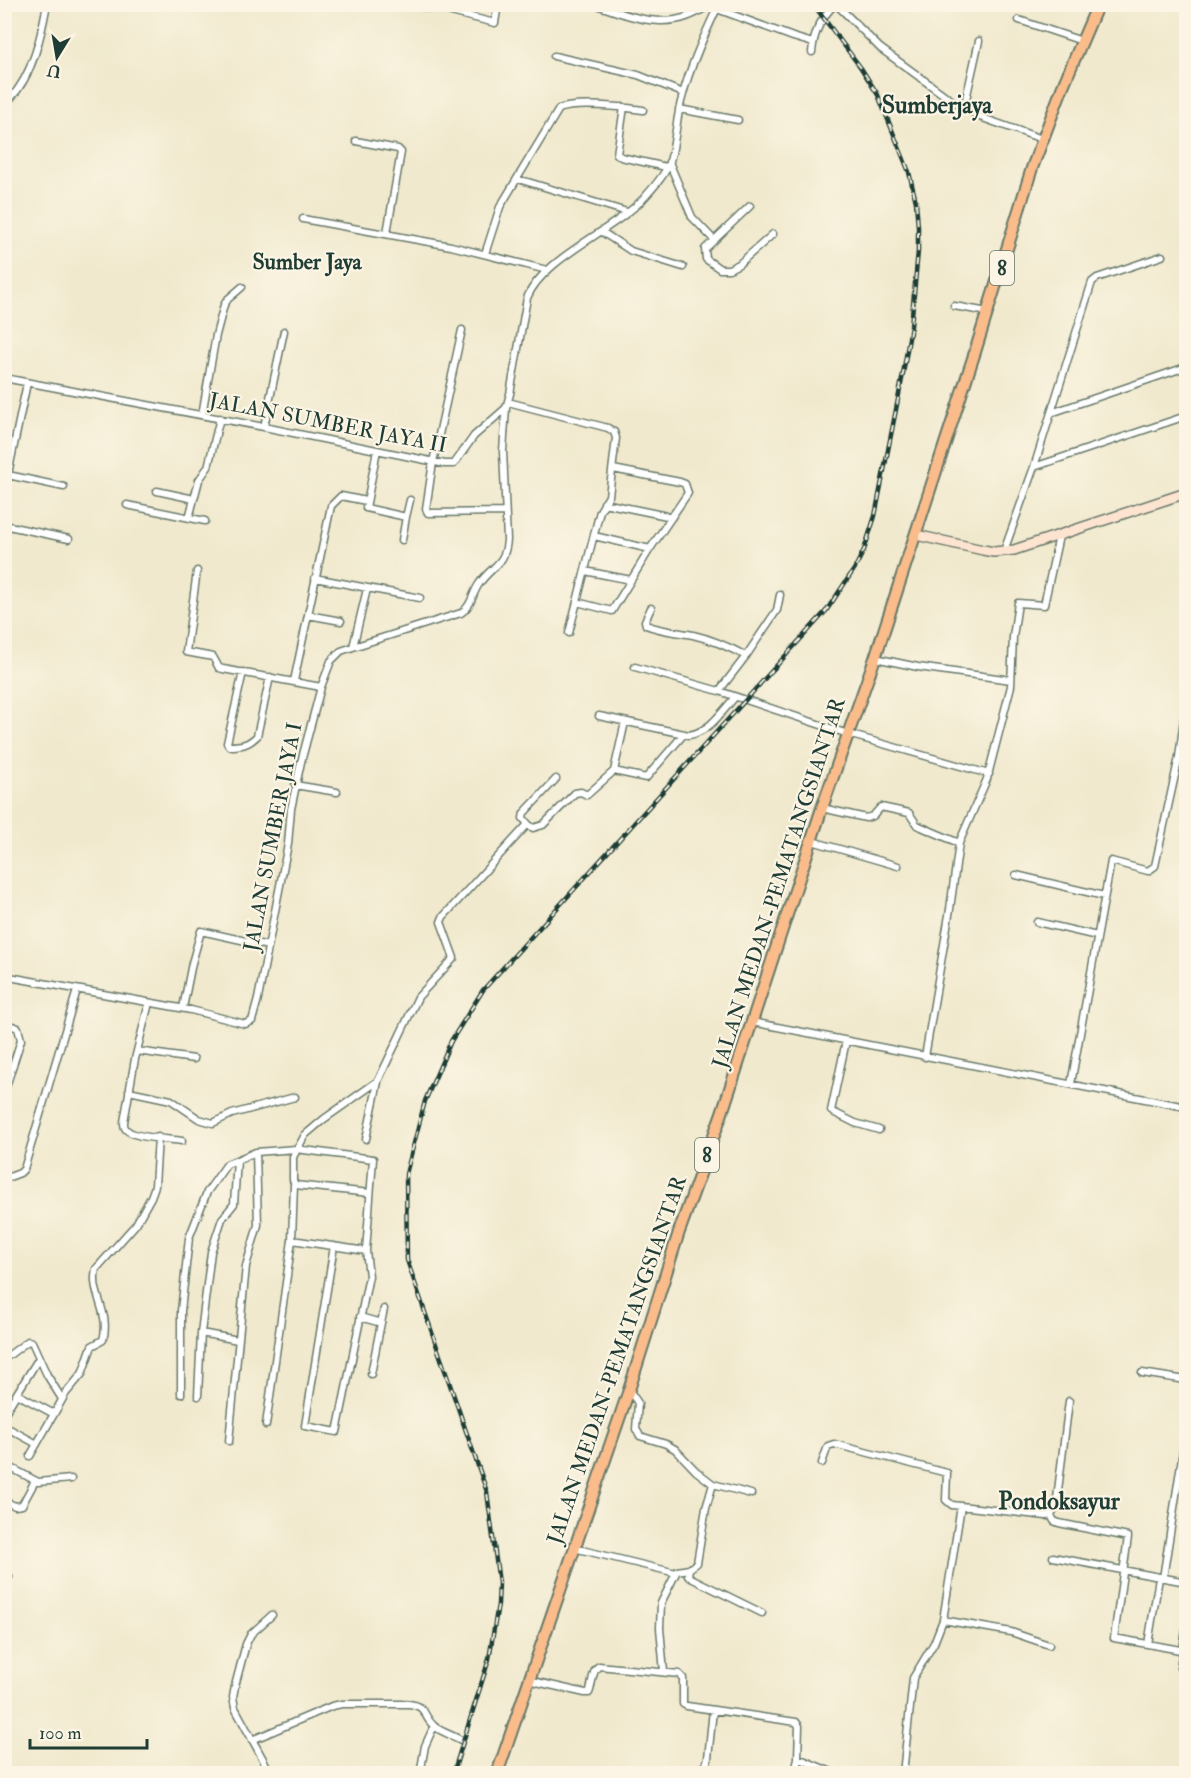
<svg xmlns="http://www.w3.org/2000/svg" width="1191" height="1778" viewBox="0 0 1191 1778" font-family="'IM FELL Double Pica',serif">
<rect width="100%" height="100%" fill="#fcf5e5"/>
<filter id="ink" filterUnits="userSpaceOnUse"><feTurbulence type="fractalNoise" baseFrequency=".0167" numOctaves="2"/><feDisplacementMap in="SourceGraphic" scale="12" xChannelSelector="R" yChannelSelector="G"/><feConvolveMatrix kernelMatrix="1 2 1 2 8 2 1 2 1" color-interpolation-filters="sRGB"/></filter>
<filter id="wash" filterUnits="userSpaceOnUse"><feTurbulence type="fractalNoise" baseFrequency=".008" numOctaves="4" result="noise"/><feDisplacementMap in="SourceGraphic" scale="24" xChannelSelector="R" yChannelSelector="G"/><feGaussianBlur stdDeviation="1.35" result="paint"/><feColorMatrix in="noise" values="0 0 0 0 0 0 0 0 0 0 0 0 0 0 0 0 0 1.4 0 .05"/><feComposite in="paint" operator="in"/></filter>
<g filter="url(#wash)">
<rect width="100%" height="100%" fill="#f0e9cd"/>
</g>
<g filter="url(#ink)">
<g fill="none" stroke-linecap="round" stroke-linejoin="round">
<defs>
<path id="street" d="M405,4l38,6 52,13 3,-19
M594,4c41,14 78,30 116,0
M836,4l44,44 71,52 29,17 62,22
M717,9l76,28 20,6
M1019,20l63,21
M812,52c2,-20 9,-34 23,-48
M554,56l84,19 45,18
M10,99c23,-24 31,-63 37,-95
M624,107l-7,47 4,3 45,10
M964,108l15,-67
M679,109l59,11
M356,141l42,8 3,3 -14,81
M669,162l23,55 22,23
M518,179l109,33
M750,206l-45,43 1,10 14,10h9l10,-5 34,-30
M303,219l148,27 96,24
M602,232l29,19 52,16
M485,254l15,-47 59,-98c17,-7 65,-2 84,1
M954,306l34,6
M462,330l-29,132 -7,47 2,4 77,-1
M4,378l260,49 181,37h9l20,-28 32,-28 4,-14 17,-96c15,-39 86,-67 117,-100 9,-10 22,-24 26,-37 6,-20 6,-43 12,-63 8,-32 23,-64 37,-94
M508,402l100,26 6,4 2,6 -7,58 -9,15 -31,122
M1051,413l135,-46
M202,415l14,-80 8,-30 4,-6 14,-12
M264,427l20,-96
M377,450l-11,58 40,9 4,-17
M1034,467l152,-51
M8,475l56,12
M157,491l37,8
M4,493l23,-110
M1182,494l4,18
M604,503l68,14
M127,505l78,16
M189,518l10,-38 9,-13 12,-49
M4,525l65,14
M594,536l56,13
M402,540l4,-23
M1004,551l30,-84 58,-185 5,-4 65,-22
M197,571l-11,81 27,5 6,11 4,1 98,18
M585,571l46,9
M315,578l105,20
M577,602l35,9 38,-62 38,-56 -3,-9 -5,-2 -67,-13
M651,608l-6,13 1,4c15,6 31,7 47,10 18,4 36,12 53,21l-27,35
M308,615l33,6
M353,647l14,-58
M746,656l31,-46 3,-15
M875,658l43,9 93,13
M635,667l84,24 129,43 141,40
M243,672l-16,71 2,3c12,0 19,-1 28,-10l13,-59
M294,681l37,-175 10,-10 25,5
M599,716l90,19c20,-3 33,-23 46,-38
M625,722l-11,49 32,7 38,-44
M295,785l42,7
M822,808l44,10 7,-2 8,-9 28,6 8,12 42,18
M528,824l-5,-6 1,-5 32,-34
M812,841l86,25
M1016,875l88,21
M1037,922l60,14
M4,976l187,34 54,14 7,-3 6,-22 30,-155 3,-35 10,-47 20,-75 10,-26 10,-10 12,-4 108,-34c11,-7 11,-19 18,-29 13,-19 26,-18 28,-44l-4,-89 3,-43
M149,1003l-14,56 -11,63c0,4 0,6 4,9 9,7 41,8 54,10
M183,1008l9,-45 9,-32 67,15
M752,1022l434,85
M4,1023l14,5 3,12 -17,53
M846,1041l-15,70 24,12 24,7
M137,1051l57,8
M925,1057l25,-148 9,-66 28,-64 24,-93 2,-49 5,-34 26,2 15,-69
M1071,1084l40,-223 37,10 7,-5 24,-109 7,-53
M129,1091l42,9 28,19 14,4 19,-9 63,-17
M366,1139l12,-57
M4,1179l16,-6 4,-4 53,-179
M370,1193l-75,-8 -2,-5v-23l12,-22 19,-16 54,-38 40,-84 36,-39 -13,-36 2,-5 85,-93 5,4 10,-3 32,-32 6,-1 6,3 27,-24
M292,1240l74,11
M360,1317l21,6 -10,51
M381,1323l3,-14
M201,1333l37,7
M4,1359l24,-18 4,1 15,33 15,24
M1142,1373l44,7
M629,1390l9,13 -2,26 4,7 26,8 9,5 21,22 17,13 -7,24 -9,55 -8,6 -1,6 3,3 71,35
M17,1394l37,20
M181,1394v-83l8,-73 18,-46 20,-28 29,-12 40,-3 77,10 -7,92 3,25 -32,156 -32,-6 29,-180
M198,1396l3,-63 10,-81 11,-33 12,-15 3,-44
M4,1414l35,-56
M266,1425l26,-185 2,-56
M4,1426l33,18
M229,1441l17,-175 12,-41 -2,-73
M30,1456l36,-63 16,-19 10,-28 11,-6c8,-28 -13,-46 -7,-71l40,-45 15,-27 4,-11 3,-49
M822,1463l6,-17 6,-2 113,29 -1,27 6,5 94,11 5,-1 5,-8 13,-106
M4,1464l34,18 33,-3
M713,1484l38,10
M4,1501l11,5 7,-1 13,-24
M1051,1515l3,6 5,2 69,14 -14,101 72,13
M574,1548l102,25
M1053,1557l133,25
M4,1575l5,2
M1163,1578l23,-146
M943,1620l18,-114
M1148,1644l11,-66
M1180,1668l6,-38
M664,1672l-4,-44 1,-25 16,-32 12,-2
M528,1680l57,13h4c4,-9 2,-22 10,-27l80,8 4,4v26l4,2 109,16 3,4 -1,32 38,16
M252,1740l80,-34 10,-2h67c19,2 13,12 25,22 7,6 18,9 27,14
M271,1774l-36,-66 -2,-11 2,-11 11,-42 5,-10 21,-19
M420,1774l5,-28 9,-20
M703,1774l5,-16 5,-48
M795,1774l3,-16
M903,1774l10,-96 21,-35 9,-23 68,12 38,13"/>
<path id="secondary" d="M916,535l67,15 11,2 20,-2 172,-57"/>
<path id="highway" d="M497,1774l132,-384 50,-158 43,-119 100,-305 53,-150 100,-306 57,-184 31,-82 35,-82"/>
</defs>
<use href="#street" stroke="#68796a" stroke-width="9"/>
<use href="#secondary" stroke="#68796a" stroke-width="12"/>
<use href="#highway" stroke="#68796a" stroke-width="14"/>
<use href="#street" stroke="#fff" stroke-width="6"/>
<use href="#secondary" stroke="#fde4d0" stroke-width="9"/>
<use href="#highway" stroke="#f9bc8a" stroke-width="10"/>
<defs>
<path id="rail" d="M453,1774l36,-115 9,-55 1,-21 -12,-91 -80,-232 -1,-86 19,-73 26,-60 32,-51 343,-379 29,-43 9,-18 11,-34 28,-142 8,-48 7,-75v-24l-2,-25 -7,-30 -31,-77 -17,-27 -48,-64"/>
</defs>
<use href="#rail" stroke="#1f3d34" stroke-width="4.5"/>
<use href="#rail" stroke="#fcf5e5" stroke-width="2" stroke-dasharray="7" stroke-linecap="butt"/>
</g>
</g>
<g text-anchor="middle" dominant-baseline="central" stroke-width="4.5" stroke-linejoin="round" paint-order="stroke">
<g fill="#fcf5e5" stroke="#617469" stroke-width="1.5">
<rect x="990" y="251" width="24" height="34" rx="4.5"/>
<rect x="695" y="1138" width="24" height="34" rx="4.5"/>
</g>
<g font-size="20" font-weight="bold" fill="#1f3d34">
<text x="1002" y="268">8</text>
<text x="707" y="1155">8</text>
</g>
<g font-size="21" fill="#1f3d34" stroke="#fcf5e5">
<text transform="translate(328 423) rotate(11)">JALAN SUMBER JAYA II</text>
<text transform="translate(273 837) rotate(-79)">JALAN SUMBER JAYA I</text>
<text transform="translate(779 883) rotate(-72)">JALAN MEDAN-PEMATANGSIANTAR</text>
<text transform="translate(617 1360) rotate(-71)">JALAN MEDAN-PEMATANGSIANTAR</text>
</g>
<g font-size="22" font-weight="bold" fill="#1f3d34" stroke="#fcf5e5">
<text x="307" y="262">Sumber Jaya</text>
</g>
<g font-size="24" font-weight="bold" fill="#1f3d34" stroke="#fcf5e5">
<text x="937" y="105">Sumberjaya</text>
<text x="1059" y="1501">Pondoksayur</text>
</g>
</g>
<rect width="1191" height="1778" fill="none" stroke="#fcf5e5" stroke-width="24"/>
<g transform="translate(57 57) rotate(191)" stroke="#fcf5e5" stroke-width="4.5" paint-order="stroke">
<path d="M0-4.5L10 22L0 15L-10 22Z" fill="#1f3d34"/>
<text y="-9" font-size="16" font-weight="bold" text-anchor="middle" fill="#1f3d34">U</text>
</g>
<path d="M30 1739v9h117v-9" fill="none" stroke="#1f3d34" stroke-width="3"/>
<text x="39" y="1739" font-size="18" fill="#1f3d34" stroke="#fcf5e5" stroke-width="4.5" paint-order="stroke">100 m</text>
</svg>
